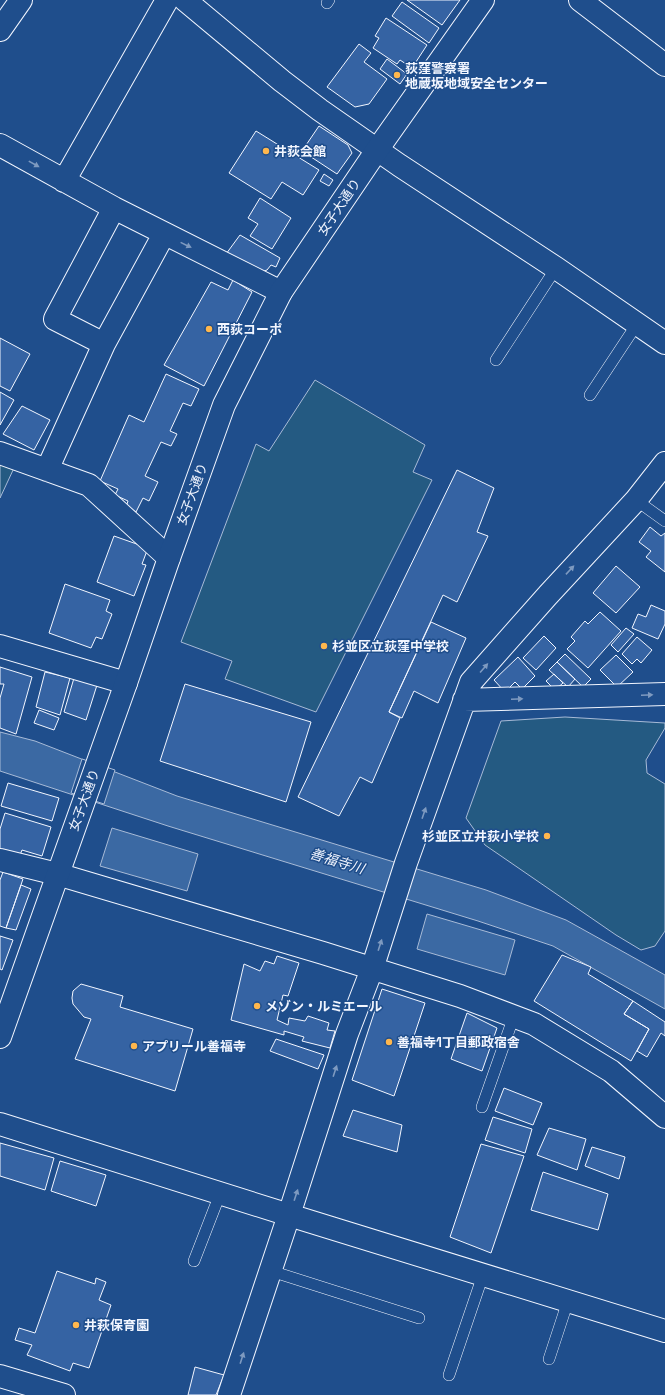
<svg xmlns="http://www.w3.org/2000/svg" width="665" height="1395" viewBox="0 0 665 1395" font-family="'Space Grotesk','Noto Sans JP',sans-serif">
<rect width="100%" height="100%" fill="#1f4e8c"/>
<path fill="#245a82" stroke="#a8bbd7" d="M315,380l110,65 -12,27 19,8 -116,232 -91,-33 7,-18 -51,-19 75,-198 13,7z
M0,463l14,5 -14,30z
M565,717l100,6v5l-19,32 1,13 18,11v147l-10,15 -14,4 -25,-15 -131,-90 -19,-27 35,-97z"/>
<path fill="#3b69a3" stroke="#a8bbd7" d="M0,732l35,9 142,55 309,94 80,30 99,55v34l-112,-63 -75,-25 -310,-95 -168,-55z
M112,828l86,26 -11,37 -87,-25z
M427,914l88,26 -10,35 -88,-26z"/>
<path fill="#1f4e8c" stroke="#a8bbd7" d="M82,759l33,11 -11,34 -33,-11z"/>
<path fill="#3563a3" stroke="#f2f6ff" d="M407,0h53l-18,25z
M402,2l37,26 -10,15 -37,-27z
M386,18l41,27 -15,23 -12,-8 -3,4 -24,-16 6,-10 -4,-2z
M359,44l12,9 -7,9 23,17 -18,25 -14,3 -28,-20z
M387,59l20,15 -7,10 -20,-15z
M319,126l29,19 4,8 -15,21 -35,-23z
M256,131l63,39 -16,25 -21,-13 -11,17 -42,-26z
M324,174l9,6 -4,6 -9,-5z
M260,198l31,20 -19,31 -22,-13 8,-12 -10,-6z
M240,235l40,23 -4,9 -5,-2 -4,5 -5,2 -36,-18z
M233,280l19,12 -48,94 -40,-21 47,-83 17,8z
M0,338l30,16 -20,37 -10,-5z
M166,374l33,15 -8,17 -8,-3 -13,28 7,3 -6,12 -10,-4 -16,34 13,6 -9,19 -6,-3 -7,14 -10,-5 2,-6 -13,-6 3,-6 -18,-8 29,-66 15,7z
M0,392l14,8 -14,25z
M22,406l28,14 -16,30 -31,-16z
M457,470l37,18 -17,44 11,4 -31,66 -14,-7 -54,117 11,6 -28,65 -12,-6 -21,39 -41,-19z
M650,527l11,9 4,-3v39l-19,-15 5,-6 -12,-9z
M114,536l34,12 -6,16 4,1 -12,31 -37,-14z
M616,566l24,21 -24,26 -23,-20z
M65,584l45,16 -4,11 6,3 -10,25 -6,-2 -5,11 -42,-15z
M651,605l14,6v13l-7,15 -26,-11 6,-14 8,3z
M600,612l21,19 -33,37 -21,-19 8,-8 -4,-4 14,-16 3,3z
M431,622l35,16 -28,65 -24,-12 -12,27 -13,-6z
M626,628l8,6 -16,18 -7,-7z
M544,636l12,12 -20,22 -13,-12z
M637,637l15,13 -11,13 -4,-4 -5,5 -10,-10z
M565,654l26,25 -8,8 -26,-25z
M616,655l17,17 -16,15 -17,-17z
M518,657l17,19 -13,13 -7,-7 -10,10 -11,-12z
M557,662l18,17 -7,8 -19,-17z
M0,667l32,10 -16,57 -16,-6v-30l4,-14h-4z
M45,672l25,6 -10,37 -24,-8z
M554,674l9,9 -8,7 -9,-9z
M74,678l23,7 -11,35 -22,-8z
M185,684l126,38 -25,80 -126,-41z
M39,710l20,8 -5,12 -20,-7z
M8,783l51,15 -7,23 -51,-15z
M5,813l46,14 -9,29 -20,-6 -2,5 -20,-6v-20z
M3,872l20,7 -17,49 -6,-2v-46z
M21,885l10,4 -15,41 -10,-2z
M0,936l13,4 -11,30 -2,-1z
M562,955l29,12 -3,7 45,27 -9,13 25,15 -18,32 -97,-60z
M277,956l22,7 -11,33 -5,-1 -6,25 11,5 1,-7 16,3 3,-5 21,7 -2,7 8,1 -5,17 -28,-7 2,-4 -20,-6v4l-53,-15 13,-56 16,7 5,-10 9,3z
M81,984l42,12 -3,11 73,22 -18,62 -100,-32 16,-40 -7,-2 -11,-13 -1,-6 1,-7z
M382,989l43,14 -31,93 -42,-16z
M633,1001l32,21v14l-4,-3 -14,24 -10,-6 12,-22 -25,-15z
M467,1013l30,15 -15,43 -31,-12z
M276,1039l48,16 -6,14 -48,-18z
M504,1088l38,15 -9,22 -38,-14z
M353,1110l49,15 -5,27 -54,-16z
M493,1117l39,12 -7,24 -40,-13z
M549,1128l37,11 -9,31 -40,-15z
M0,1143l54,15 -9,32 -45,-14z
M481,1144l43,12 -33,97 -41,-16z
M592,1147l33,10 -6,22 -34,-13z
M60,1161l46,14 -10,31 -45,-15z
M543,1172l65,22 -10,36 -67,-20z
M57,1271l38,13 1,-6 10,4 -7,18 12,5 -22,63 -16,-5 -3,8 -43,-16 5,-10 -17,-5 4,-12 16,5z
M195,1367l29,8 -8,20h-28z"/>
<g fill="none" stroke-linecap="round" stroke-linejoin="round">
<defs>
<path id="service" d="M327,3l2,-3
M496,360l60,-92
M590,395l47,-71
M636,500l29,21
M482,1107l32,-91
M194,1261l26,-67
M271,1271l148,47
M549,1359l19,-58
M449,1375l34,-100"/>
<path id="minor" d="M580,0l85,65
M0,30l21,-30
M0,145l114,63 167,84
M64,181l103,-181
M104,344l-49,-25 59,-111
M0,453l89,32 80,73
M47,470l57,-126 60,-110
M0,646l126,37
M464,700l201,-6
M0,860l57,14 266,79 137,43 74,28 77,47 54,46
M0,1124l289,91 376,116
M0,1376l64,19
M229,1395l60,-180 58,-181 25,-65 34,-106 65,-181 77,-87 88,-95 29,-37"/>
<path id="tertiary" d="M185,0l97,81 38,29 79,55 157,103 109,75"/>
<path id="secondary" d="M0,1037l126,-354 43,-125 55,-153 57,-113 96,-142 106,-150"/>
</defs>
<use href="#service" stroke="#f2f6ff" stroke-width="12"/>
<use href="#minor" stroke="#f2f6ff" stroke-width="24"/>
<use href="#tertiary" stroke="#f2f6ff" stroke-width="24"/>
<use href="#secondary" stroke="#f2f6ff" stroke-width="24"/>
<use href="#service" stroke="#1f4e8c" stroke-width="11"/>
<use href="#minor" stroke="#1f4e8c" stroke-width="22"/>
<use href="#tertiary" stroke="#1f4e8c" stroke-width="22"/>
<use href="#secondary" stroke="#1f4e8c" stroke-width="22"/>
</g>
<defs><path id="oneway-solid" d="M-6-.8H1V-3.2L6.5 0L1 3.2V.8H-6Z"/></defs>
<g fill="#7e9ac0">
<use href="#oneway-solid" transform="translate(34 164) rotate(29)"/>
<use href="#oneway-solid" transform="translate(186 245) rotate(26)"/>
<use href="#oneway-solid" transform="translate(570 570) rotate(-47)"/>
<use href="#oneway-solid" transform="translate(484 668) rotate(-49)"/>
<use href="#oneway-solid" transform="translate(647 695) rotate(-2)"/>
<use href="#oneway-solid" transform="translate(517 699) rotate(-2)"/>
<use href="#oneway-solid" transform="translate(424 813) rotate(-71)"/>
<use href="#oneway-solid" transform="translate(380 945) rotate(-72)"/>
<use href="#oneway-solid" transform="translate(335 1071) rotate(-72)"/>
<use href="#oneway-solid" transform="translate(296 1195) rotate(-72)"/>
<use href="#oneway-solid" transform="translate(242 1358) rotate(-72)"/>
</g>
<g fill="#ffb74d" stroke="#1f4e8c" stroke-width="1.5">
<circle cx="397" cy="75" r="4"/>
<circle cx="266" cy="151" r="4"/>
<circle cx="209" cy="329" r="4"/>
<circle cx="324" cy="646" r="4"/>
<circle cx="547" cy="836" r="4"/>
<circle cx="257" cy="1006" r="4"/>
<circle cx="389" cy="1042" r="4"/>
<circle cx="134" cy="1046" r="4"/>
<circle cx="76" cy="1325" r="4"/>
</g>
<g text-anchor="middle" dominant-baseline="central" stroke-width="3" stroke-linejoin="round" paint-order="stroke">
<g font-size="13" font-weight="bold" fill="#f2f6ff" stroke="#1f4e8c" text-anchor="start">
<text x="405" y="68">荻窪警察署<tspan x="405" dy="15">地蔵坂地域安全センター</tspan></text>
<text x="274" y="151">井荻会館</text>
<text x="217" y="329">西荻コーポ</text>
<text x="332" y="646">杉並区立荻窪中学校</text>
<text x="539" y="836" text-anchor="end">杉並区立井荻小学校</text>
<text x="265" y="1006">メゾン・ルミエール</text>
<text x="397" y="1042">善福寺1丁目郵政宿舎</text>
<text x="142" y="1046">アプリール善福寺</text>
<text x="84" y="1325">井萩保育園</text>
</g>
<g font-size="13" fill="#f2f6ff" stroke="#1f4e8c">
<text transform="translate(339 207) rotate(-56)">女子大通り</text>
<text transform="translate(192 494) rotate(-70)">女子大通り</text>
<text transform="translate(84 800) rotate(-70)">女子大通り</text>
</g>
<g font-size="14" font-style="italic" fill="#f2f6ff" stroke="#1f4e8c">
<text transform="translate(337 861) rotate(17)">善福寺川</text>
</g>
</g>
</svg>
